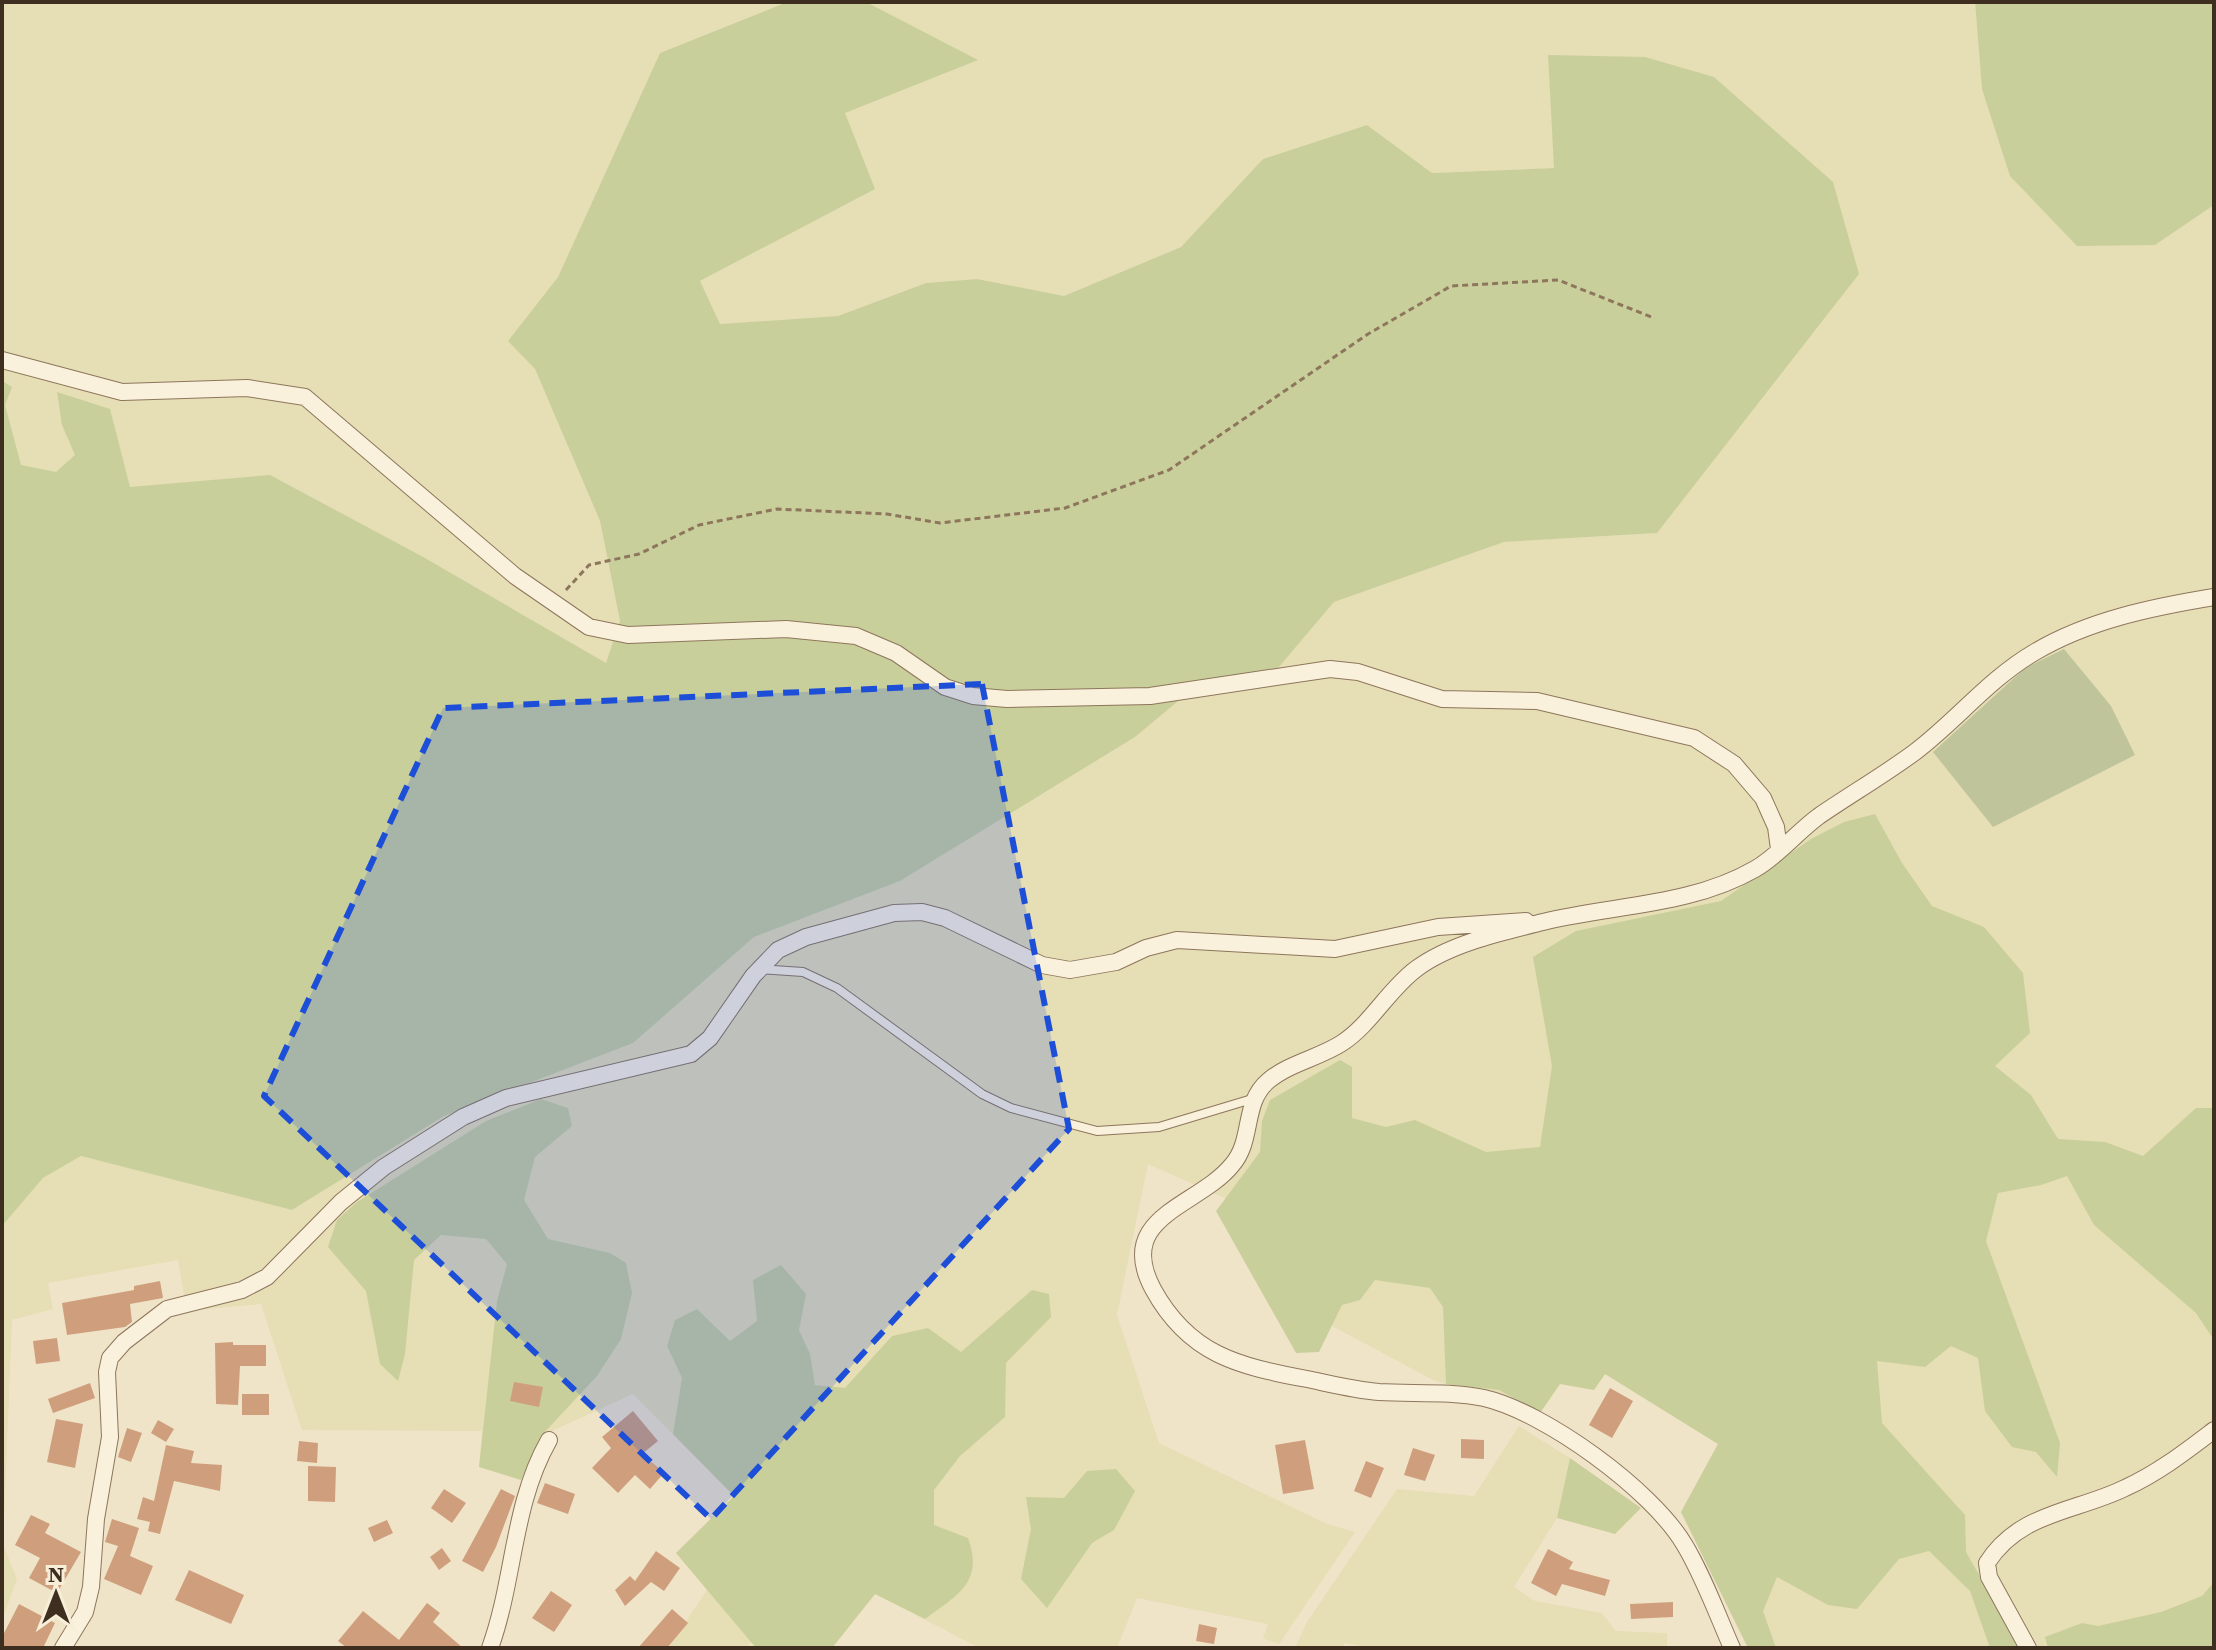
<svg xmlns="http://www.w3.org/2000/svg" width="2216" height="1650" viewBox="0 0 2216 1650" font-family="'Source Serif 4',serif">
<rect width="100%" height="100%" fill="#f0e4c8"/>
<path fill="#e6deb5" d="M2,2h788l-130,51 -102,224 -49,64 26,28 65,152 20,100 -13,43 -182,-106 -423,-31z
M866,2h1109l7,87 173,156 59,-40v1443h-466l-67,-136 37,-68 -113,-70 -11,16 -34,-6 -20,29 -107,-33 -157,-84 9,-71 -137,-61 -31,151 42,128 168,81 28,8 -76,112 -16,-6 5,-14 -131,-26 -20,50h-137l-105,-54 -43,54h-76l-5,-6 -4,6h-79l39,-58 -31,-37 58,-57 -101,-102 -92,42 -20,44 -42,-13 3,-36 -180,-1 -41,-126 -74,7 -9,-51 -130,23 5,26 -41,11 -9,225 14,34 -15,41v-394l41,-48 38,-22 211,54 152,-94 188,-73 122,-106 146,-56 235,-144 66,-55 66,-1 67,-79 170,-60 153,-9 -109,-477 7,112 -123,5 -65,-48 -104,34 -82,88 -117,49 -87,-17 -51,4 -88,33 -118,8 -21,-42 175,-93 -30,-76 43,-97z
M1519,1426l51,32 -13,60 -43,69 21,14 67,12 14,18 51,2v15h-295l-27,-5 -3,5h-47l12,-26 90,-133 77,7z"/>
<path fill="#c9cf9b" d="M866,2l112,58 -133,53 30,76 -175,92 20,43 118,-8 88,-33 51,-4 87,17 117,-49 82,-88 104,-34 65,48 122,-5 -6,-113 97,2 69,20 119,105 26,92 -202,259 -153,9 -170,60 -67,79 -66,1 -66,55 -235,144 -146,56 -121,106 -189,73 -152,94 -211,-54 -38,22 -41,48v-845l10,6 -7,18 16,60 35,7 19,-17 -13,-30 -5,-33 53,17 20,78 140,-12 155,83 181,105 14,-42 -20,-100 -65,-152 -27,-28 50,-64 102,-224 125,-50z
M1975,2h239v203l-59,40 -78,1 -67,-70 -28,-87z
M1875,814l27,49 30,43 52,21 39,46 7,60 -35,33 36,29 27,44 47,3 38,14 53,-48h18v232l-18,-27 -102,-88 -27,-49 -26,9 -43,8 -12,48 74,202 -3,34 -21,-25 -24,-5 -27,-36 -7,-53 -27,-12 -26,21 -48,-6 5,62 83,92 1,37 55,96h-31l-20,-57 -41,-40 -30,8 -42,50 -29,-4 -51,-28 -14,34 13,37h-28l-67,-136 37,-68 -113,-70 -11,16 -34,-6 -20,29 -41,-23 -53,-6 -3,-77 -13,-19 -55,-8 -15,20 -18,5 -23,47 -23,1 -80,-142 44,-59 2,-31 8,-21 70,-40 12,7v51l34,9 29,-7 71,32 54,-5 12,-81 -19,-109 43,-26 145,-30 90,-62 33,-17z
M541,1099l27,9 4,18 -37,31 -11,43 24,39 62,14 16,10 6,30 -11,46 -24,37 -56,60 -20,44 -42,-13 18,-166 10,-37 -21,-25 -45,-4 -27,25 -9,94 -7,27 -18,-17 -14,-73 -38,-44 9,-27 20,-18 129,-81z
M781,1265l25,29 -7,36 11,24 5,31 30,3 47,-52 36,-8 33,24 71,-62 17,4 2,23 -45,46 -1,54 -45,39 -26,34v35l34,13c16,44 -10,57 -43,81l-50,-25 -43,54h-76l-80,-95 58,-57 -61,-62 9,-56 -15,-32 8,-26 22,-11 33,32 27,-20 -4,-41z
M1570,1458l71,50 -26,26 -58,-16z
M1116,1469l19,22 -21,39 -22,13 -45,65 -26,-29 10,-50 -5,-32 38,1 23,-27z
M2214,1582v66h-166l-3,-11 37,-14 16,3 63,-14 41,-16z"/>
<path fill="#bfc49a" d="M2064,649l47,57 24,49 -142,72 -60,-75 92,-84z"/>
<path fill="#cf9f7d" d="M160,1281l3,17 -33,6 2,18 -7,5 -58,8 -5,-32 72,-13v-4z
M57,1338l3,23 -24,3 -3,-23z
M233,1342v3h33v21h-26l-2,39 -22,-1 -1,-61z
M514,1382l29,5 -4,20 -29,-6z
M90,1383l5,15 -42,15 -5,-14z
M1610,1388l23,13 -21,37 -23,-13z
M242,1394h27v21h-27z
M633,1411l25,30 -16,13 22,19 -14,16 -15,-14 -17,18 -26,-25 19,-20 -9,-11z
M56,1419l27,5 -8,44 -28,-6z
M158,1420l16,9 -8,13 -15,-9z
M127,1428l15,5 -11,29 -13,-5z
M1461,1439l23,1v19l-23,-1z
M1305,1440l9,49 -31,5 -8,-49z
M299,1441l19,2 -1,20 -20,-2z
M166,1445l28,6 -3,12 31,2 -2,26 -46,-10 -14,53 -12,-3 2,-9 -13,-3 6,-22 11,4z
M1413,1448l22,7 -10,26 -21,-6z
M1366,1461l18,7 -13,30 -17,-7z
M308,1466l28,1 -1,35 -27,-1z
M545,1483l30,11 -7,20 -31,-11z
M444,1489l22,14 -14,20 -21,-15z
M501,1489l14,7 -19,51 -13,25 -21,-11z
M31,1515l19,9 -5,9 36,19 -24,41 -28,-15 11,-20 -25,-13z
M112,1519l27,9 -9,28 23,10 -12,29 -37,-16 14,-33 -13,-4z
M387,1520l6,13 -19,9 -6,-14z
M442,1548l9,13 -12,9 -9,-13z
M1548,1549l25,13 -4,7 41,11 -5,16 -43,-12 -6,12 -25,-13z
M656,1551l24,17 -16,23 -13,-9 -26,24 -10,-16 15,-14 5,5z
M189,1570l55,25 -13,29 -56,-24z
M551,1591l21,14 -18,27 -22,-14z
M1673,1602v15l-42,2 -1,-15z
M427,1603l13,10 -7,9 30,26h-116l-9,-7 25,-30 36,29z
M19,1604l36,19 -12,25h-41v-11z
M672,1609l16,14 -21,25h-29z
M1199,1624l18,4 -3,16 -18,-3z"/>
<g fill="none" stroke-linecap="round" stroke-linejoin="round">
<defs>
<path id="service" d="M760,969l43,3 34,16 145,106 29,14 86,23 62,-4 93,-28"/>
<path id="minor" d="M2,360l120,32 125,-4 58,9 210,179 74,51 39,8 158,-6 70,7 40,17 49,34 28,9 34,3 143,-3 180,-27 28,3 84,27 95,2 157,37 40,26 29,34 13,29 3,22
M63,1648l22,-36 6,-25 5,-68 14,-82 -3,-65 3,-14 14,-16 43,-33 75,-19 25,-13 74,-75 43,-35 79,-50 43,-19 185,-44 19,-16 43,-62 25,-26 28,-13 88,-24 28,-1 23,6 97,47 28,5 46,-8 30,-14 31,-8 158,9 103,-22 88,-6
M490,1648c25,-69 22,-143 59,-208
M1732,1648c-15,-34 -29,-73 -48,-104 -32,-54 -139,-132 -200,-146 -34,-7 -71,-4 -105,-6 -24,-2 -48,-8 -72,-13 -69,-13 -118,-24 -154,-90 -39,-73 45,-82 79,-124 22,-25 10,-62 36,-84 21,-18 51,-23 74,-38 29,-19 46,-53 74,-74 33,-25 86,-37 127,-47 69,-17 148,-16 212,-53 23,-13 42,-37 64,-53 32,-22 65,-41 96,-64 41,-31 75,-74 120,-100 54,-32 118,-45 179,-55
M2028,1648l-39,-71 -2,-14c32,-51 89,-51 138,-75 33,-15 60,-36 89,-58"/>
</defs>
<use href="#service" stroke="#8d765c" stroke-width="10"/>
<use href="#minor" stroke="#8d765c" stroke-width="18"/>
<path stroke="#8d765c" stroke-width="3" stroke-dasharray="6 4" stroke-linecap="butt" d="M566,590l23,-25 50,-11 60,-29 78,-16 110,5 53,9 125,-15 104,-38 199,-136 83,-48 107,-6 96,38"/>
<use href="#service" stroke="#faf1dc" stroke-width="8"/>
<use href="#minor" stroke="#faf1dc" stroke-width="16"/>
</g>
<path fill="#1d4ed8" fill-opacity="0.2" stroke="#1d4ed8" stroke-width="6" stroke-dasharray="16 10" stroke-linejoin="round" d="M982,684l87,445 -358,390 -447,-423 179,-388z"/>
<rect width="2216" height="1650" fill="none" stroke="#3d2e20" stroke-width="8"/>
<g transform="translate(56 1594)" stroke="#f7eed8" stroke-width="6" paint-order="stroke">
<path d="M0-6L14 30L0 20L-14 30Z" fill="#3d2e20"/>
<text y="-12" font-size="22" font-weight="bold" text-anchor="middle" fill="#3d2e20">N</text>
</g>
</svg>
